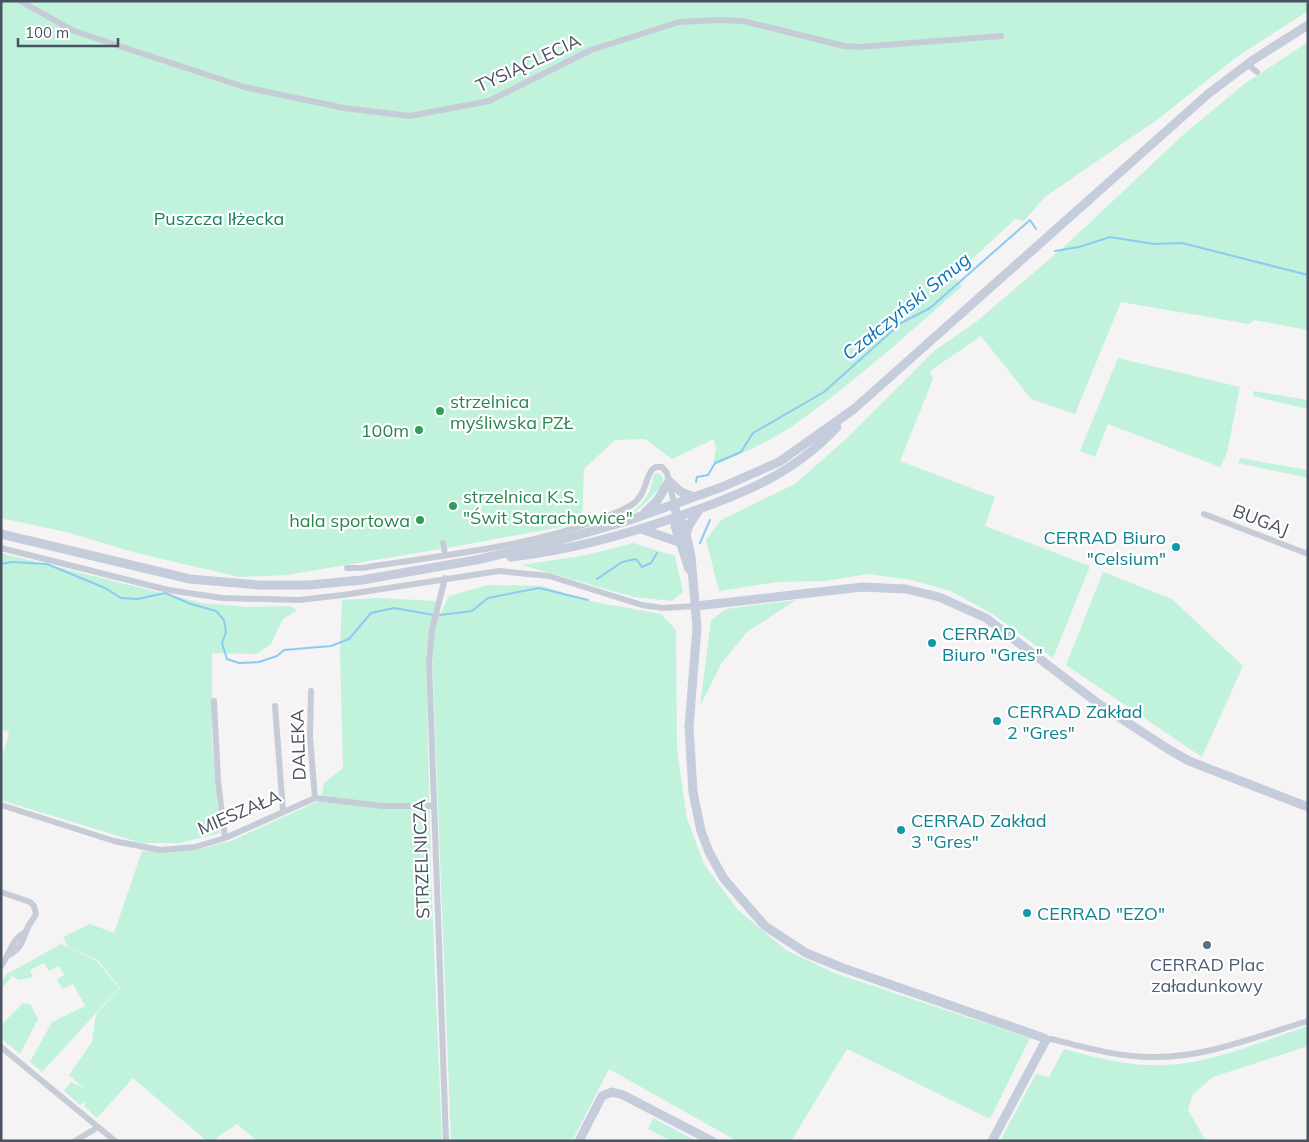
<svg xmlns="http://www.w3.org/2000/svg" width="1309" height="1142" viewBox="0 0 1309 1142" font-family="Mulish,sans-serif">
<rect width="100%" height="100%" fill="#f5f3f3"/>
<path fill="#c1f2dc" d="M1,1h1307v10l-70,45 -80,63 -113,78 -21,24 -9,-2 -61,57 8,10c-53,47 -106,95 -164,136 -26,19 -56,31 -85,44l3,-18 -2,-9 -42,20 -27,-20 -30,1 -31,29 -2,54 -135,25 -1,-6 -6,2v5l-153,26 -48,2 -106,-25 -63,-19 -69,-15z
M1308,42v288l-54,-10 -5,4 -128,-22 -46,112 -44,-15 -50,-63 -51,35 3,8 -33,82 95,36 -10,29 105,40 -37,92 -59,-43 -43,-24 -40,-11 -42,-6 -45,7 -47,1 -58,9 -13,-51 15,-20 74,-36 51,-45 88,-88 42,-29 89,-76 118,-111 60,-50z
M1118,358l122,29 -13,66 -7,14 -112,-43 -13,33 -15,-6z
M1254,391l54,9v9l-55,-13z
M1240,458l68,12v8l-70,-15z
M658,472l5,5 -1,9c-12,10 -19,23 -34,30 13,-11 24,-22 25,-40z
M633,543l42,13 8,36 -11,9 -38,-4 -112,-32 65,-10z
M1,553l201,50 44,4 43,-1 8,4 -14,9 -12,25 -15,10 -44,-1v88l8,92 -40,10h-39l-140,-43v-38l8,-30 -8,-2z
M1103,572l69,27 71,67 -41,91 -136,-92z
M488,585l55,1 46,15 72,13 15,16 1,119 10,70 18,47 34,45 47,39 48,23 196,65 -40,81 -143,-70 -56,92h-54l-128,-72 -37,72h-121l-19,-490 4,-29 13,-26z
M378,598l58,3 -10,52 5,222 11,266h-185l-20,-17 -25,17h-5l-74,-63 -36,40 -12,-11 -1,-5 -4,3 -16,-14 7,-9 13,6 -15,-13 23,-33 4,-28 24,-26 -22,-28 -30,-13 -5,-10 27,-13 24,9 28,-82 24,1 33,-3 32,-8 90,-41 3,-17 19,-15 -3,-116 2,-52z
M796,600l-49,32 -26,32 -21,42 11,-86 15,-11z
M61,944l36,17 22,27 -77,84 -12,-10 22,-40 33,-16 -12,-22 -11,5 -5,-10 7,-4 -5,-9 -10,5 -5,-8 -14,7 3,7 -14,3 -7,-4 -11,14v-8l6,-8z
M23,1003l7,1 8,15 -18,35 -19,-16v-13z
M1308,1026v20l-95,31 -20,17 -5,16 18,31h-206l36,-67 13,3 15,-28c33,9 68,18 103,16 49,-3 95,-24 141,-39z
M653,1118l43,23h-25l-23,-12z"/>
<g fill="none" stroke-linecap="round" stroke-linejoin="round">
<path stroke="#8ccbf1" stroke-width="2" d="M1055,251l24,-4 31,-10 44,7 28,-1 126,32
M696,482l1,-5 11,-2 7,-12 26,-11 12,-19 71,-41 77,-69 29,-15 100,-88 6,9
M700,543l10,-23
M1,564l11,-2 35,2 58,24 16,10 17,1 27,-6 26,11 25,7 8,9 2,12 -4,11 5,16 12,4 20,-1 18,-6 7,-6 47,-4 18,-7 22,-26 23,-5 40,7
M597,579l25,-17 14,-3 6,8 9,-4 6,-10
M440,615l32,-4 16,-13 51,-10 49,12"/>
<path stroke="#c6ccd7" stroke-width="6" d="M20,1l54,30 170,56 100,21 66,8 79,-15 102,-51 88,-28 38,-2 26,1 101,25 15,1 142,-11
M1247,64l10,8
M1204,514l104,40
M443,543l2,11
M1,548l167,42 54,8 77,2 44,-5 156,-24 50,5 93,29 21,3 33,-2
M347,568h14c87,-14 186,-22 265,-60 24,-11 17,-35 30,-41h6l5,6 7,30
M445,578l-13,52 -3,31 17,480
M311,691l-1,47 5,60
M214,701l4,80 7,57
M275,706l8,105
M1,805l113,36 46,9 35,-3 30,-9 90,-40 68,8h51
M1,892l29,10 4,4 2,8c-3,6 -9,12 -10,18 -4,11 -6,17 -17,23
M1,966c9,-12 11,-28 25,-34
M1046,1040l5,-1c33,8 66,18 101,18 53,1 106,-21 156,-36
M1,1047l114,94
M75,1141l23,-14"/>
<path stroke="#c5ccdb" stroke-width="9" d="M674,503l3,14 7,8 7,32 6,70 -8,100 4,65 8,39 8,21 15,27 41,47 41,27 37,15 201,70 2,2 -54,101
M645,512l12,-11 12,-20 12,11 13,5
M677,517l-2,9 14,43
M641,529l38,13
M1,534l189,45 68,6h51l53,-5 114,-20 81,-19 70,-20 95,-34 57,-25 75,-53 354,-315 45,-34 55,-35
M686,535l3,-10 10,-15
M511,557c57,-6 112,-22 166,-40 60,-21 115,-41 160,-90
M696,606l166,-19 44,2 33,8 47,21 113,86 69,45 21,12 119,46
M579,1141l23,-45 10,-4 11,3 89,46"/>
</g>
<g fill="#2e9e5b" stroke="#fff" stroke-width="2">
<circle cx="440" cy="411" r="5"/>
<circle cx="419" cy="430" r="5"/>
<circle cx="453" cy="506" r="5"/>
<circle cx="420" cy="520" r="5"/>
</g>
<g fill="#0f9aa8" stroke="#fff" stroke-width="2">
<circle cx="1176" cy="547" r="5"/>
<circle cx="932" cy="643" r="5"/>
<circle cx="997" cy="721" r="5"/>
<circle cx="901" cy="830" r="5"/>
<circle cx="1027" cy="913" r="5"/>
</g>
<circle fill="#5c6f8a" stroke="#fff" stroke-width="2" cx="1207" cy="945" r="5"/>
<g text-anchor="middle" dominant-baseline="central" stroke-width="4.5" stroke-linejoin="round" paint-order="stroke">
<g font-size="18" fill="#495261" stroke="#fff">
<text transform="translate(528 63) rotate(-25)">TYSIĄCLECIA</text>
<text transform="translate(1261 520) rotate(21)">BUGAJ</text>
<text transform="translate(298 745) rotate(-92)">DALEKA</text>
<text transform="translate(239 812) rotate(-23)">MIESZAŁA</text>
<text transform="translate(421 859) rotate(-92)">STRZELNICZA</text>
</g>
<g font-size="18" fill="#13835e" stroke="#fff">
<text x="219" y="218">Puszcza Iłżecka</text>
</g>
<g font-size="18" fill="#27864d" stroke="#fff" text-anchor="start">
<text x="450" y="401">strzelnica<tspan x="450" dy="21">myśliwska PZŁ</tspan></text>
<text x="409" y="430" text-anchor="end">100m</text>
<text x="463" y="496">strzelnica K.S.<tspan x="463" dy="21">"Świt Starachowice"</tspan></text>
<text x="410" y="520" text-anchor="end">hala sportowa</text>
</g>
<g font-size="18" fill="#0d838f" stroke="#fff" text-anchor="start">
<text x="1166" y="537" text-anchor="end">CERRAD Biuro<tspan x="1166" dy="21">"Celsium"</tspan></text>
<text x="942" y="633">CERRAD<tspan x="942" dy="21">Biuro "Gres"</tspan></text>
<text x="1007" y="711">CERRAD Zakład<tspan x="1007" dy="21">2 "Gres"</tspan></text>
<text x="911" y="820">CERRAD Zakład<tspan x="911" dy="21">3 "Gres"</tspan></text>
<text x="1037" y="913">CERRAD "EZO"</text>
</g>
<g font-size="18" fill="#4e5e75" stroke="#fff">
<text x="1207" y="964">CERRAD Plac<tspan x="1207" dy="21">załadunkowy</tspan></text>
</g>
<g font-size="19" font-style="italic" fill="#0674b8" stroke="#fff">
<text transform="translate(906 306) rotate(-39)">Czałczyński Smug</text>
</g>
</g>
<rect width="1309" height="1142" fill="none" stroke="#495261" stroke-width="5"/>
<path d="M18 38v8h100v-8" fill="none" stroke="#495261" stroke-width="2.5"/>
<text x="25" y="38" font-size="15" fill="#495261" stroke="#ffffff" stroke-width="4" paint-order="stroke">100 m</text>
</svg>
